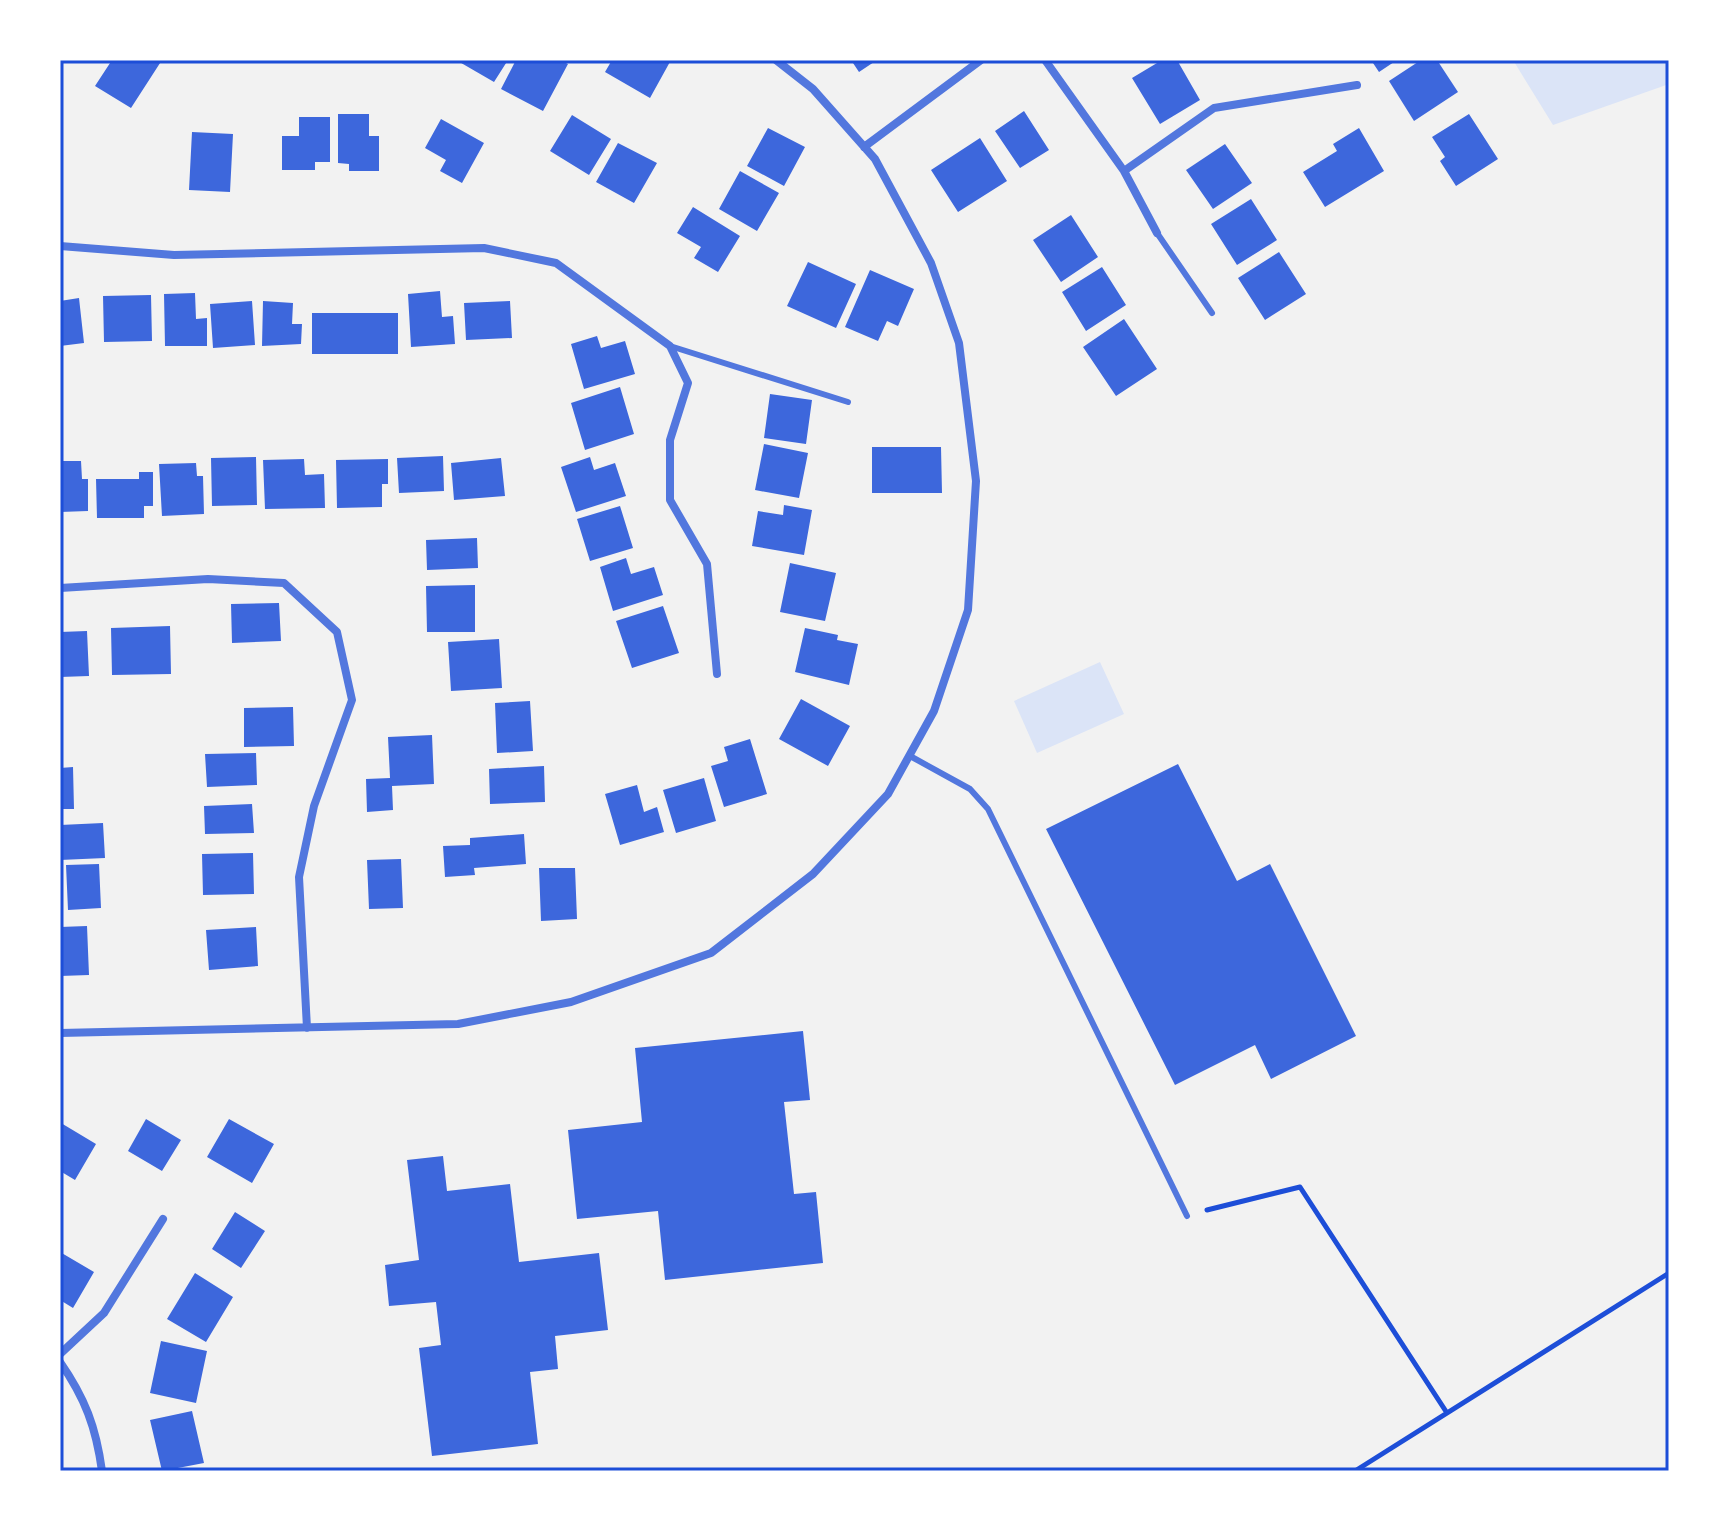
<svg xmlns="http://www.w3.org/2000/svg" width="1729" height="1531" viewBox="0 0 1729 1531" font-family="Figtree,sans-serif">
<rect width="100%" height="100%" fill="#f2f2f2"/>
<path fill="#dbe4f7" d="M1513,60h156v24l-116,41z
M1100,662l24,52 -87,39 -23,-52z"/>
<path fill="#3d67dc" d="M112,60h50l-31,48 -36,-22z
M456,60h52l-14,22z
M516,60h44l8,4 -25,47 -42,-22z
M612,60h59l-21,38 -45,-26z
M851,60h26l-18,12z
M1162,60h15l23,40 -40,24 -28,-46z
M1371,60h26l-18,12z
M1421,60h16l21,32 -44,29 -25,-40z
M1024,111l25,39 -29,18 -25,-37z
M338,114h31v22h10v35h-30v-7l-11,-1z
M1469,114l29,45 -42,27 -16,-25 5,-4 -13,-20z
M572,115l39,24 -22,36 -39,-24z
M299,117h31v45h-15v8h-33v-34h17z
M441,119l43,24 -22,40 -22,-12 6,-11 -21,-12z
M768,128l37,19 -21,39 -37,-20z
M1359,128l25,43 -59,36 -22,-35 34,-21 -4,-7z
M192,132l41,2 -3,58 -41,-2z
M980,138l27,43 -49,31 -27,-42z
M618,143l39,20 -23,40 -38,-21z
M1225,144l27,39 -39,26 -27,-39z
M740,171l39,22 -22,38 -38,-22z
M1251,199l26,41 -40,25 -26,-41z
M693,207l47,29 -22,36 -24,-14 7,-11 -24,-14z
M1071,215l27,42 -37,25 -28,-42z
M1279,252l27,42 -41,26 -27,-42z
M808,262l48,22 -20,44 -49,-22z
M1102,267l24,38 -40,26 -24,-39z
M870,270l44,19 -16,37 -11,-5 -9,20 -33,-14z
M440,291l2,26 11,-1 2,28 -44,3 -3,-53z
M195,293l1,26 11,-1v28h-42l-1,-52z
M151,295l1,46 -48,1 -1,-46z
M79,298l5,45 -24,3v-45z
M252,301l3,44 -42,3 -3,-44z
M263,301l30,2 -1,21h10l-1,20 -39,2z
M510,301l2,37 -46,2 -2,-37z
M312,313h86v41h-86z
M1124,319l33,50 -41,27 -33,-49z
M597,336l4,12 24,-7 10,33 -51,15 -13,-45z
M620,387l14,47 -49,16 -14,-47z
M770,394l42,6 -6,44 -42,-6z
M764,444l44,9 -9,45 -44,-8z
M872,447h69l1,46h-70z
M443,456l1,35 -45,2 -2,-35z
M256,457l1,48 -45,1 -1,-48z
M590,457l4,13 21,-7 11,33 -50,16 -15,-45z
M501,458l4,38 -51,4 -3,-37z
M304,459l1,16 19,-1 1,34 -60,1 -2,-49z
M388,459v25h-6v23l-45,1 -1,-48z
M60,461h21l1,18h6v32l-28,1z
M196,463l1,13h6l1,38 -42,2 -3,-52z
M139,472h14v34h-9v12h-47l-1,-39h43z
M784,505l28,5 -8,45 -52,-9 6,-35 25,4z
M620,506l13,42 -43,13 -13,-42z
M477,538l1,30 -51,2 -1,-30z
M626,558l5,16 23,-7 9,28 -50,16 -13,-44z
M790,563l46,10 -11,48 -45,-9z
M475,585v47h-48l-1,-46z
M279,603l2,38 -49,2 -1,-39z
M663,606l16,47 -47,15 -16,-47z
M170,626l1,48 -59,1 -1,-47z
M805,628l33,7 -1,5 21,4 -9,41 -54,-13z
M87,631l2,45 -29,1v-45z
M499,639l3,49 -51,3 -3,-49z
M801,699l49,27 -22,40 -49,-27z
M530,701l3,50 -36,2 -2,-50z
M293,707l1,39 -50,1v-39z
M432,735l2,49 -42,2 1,24 -26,2 -1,-33 24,-1 -2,-41z
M750,739l17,55 -43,13 -13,-41 17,-5 -4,-14z
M256,753l1,32 -50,2 -2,-33z
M1178,764l59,117 33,-17 86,172 -85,43 -16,-34 -80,40 -129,-256z
M544,766l1,36 -55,2 -1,-35z
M73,767l1,42h-14v-41z
M704,778l12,43 -40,12 -13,-43z
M637,785l7,27 13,-5 7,25 -44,13 -15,-51z
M252,804l2,29 -49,1 -1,-28z
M103,823l2,35 -45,2v-35z
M524,834l2,30 -52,4 1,7 -30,2 -2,-31 27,-1v-7z
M253,853l1,41 -51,1 -1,-41z
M401,859l2,49 -34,1 -2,-49z
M99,864l2,44 -33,2 -2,-45z
M539,868h36l2,51 -36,2z
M87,926l2,49 -29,1v-49z
M256,927l2,39 -49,4 -3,-40z
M803,1031l7,69 -26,2 10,92 22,-2 7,71 -158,17 -7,-69 -81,8 -9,-89 74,-8 -7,-74z
M146,1119l35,21 -19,31 -34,-20z
M229,1119l45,25 -22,39 -45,-26z
M61,1123l35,21 -21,36 -15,-9z
M443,1156l4,35 63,-7 9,78 80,-9 9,77 -53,6 3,33 -28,3 8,72 -106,12 -13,-108 22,-3 -5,-43 -47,4 -4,-41 34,-5 -12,-100z
M235,1212l30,19 -24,37 -29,-19z
M60,1252l34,20 -21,36 -13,-8z
M195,1273l38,24 -27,45 -39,-23z
M161,1341l46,10 -11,52 -46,-10z
M192,1411l12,52 -42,8 -12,-51z"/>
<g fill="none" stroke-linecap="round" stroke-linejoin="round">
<path stroke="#1d4ed8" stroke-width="5" d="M1207,1210l93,-23 147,226
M1355,1471l314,-198"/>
<path stroke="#5277de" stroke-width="6" d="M1157,233l55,80
M670,346l178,56
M910,756l60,33 18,20 199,407"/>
<path stroke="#5277de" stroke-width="8" d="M1045,60l79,111 33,62
M864,147l117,-87
M1124,171l90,-63 143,-23
M60,246l114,9 310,-7 72,15 114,83 18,37 -18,57v60l37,64 10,110
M60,588l148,-9 76,4 53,49 15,68 -38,106 -15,71 8,151
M60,1033l398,-9 113,-22 140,-49 102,-79 75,-80 46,-83 34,-101 8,-129 -17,-138 -28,-80 -56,-104 -62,-70 -37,-29
M60,1354l44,-41 59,-94
M60,1362c25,36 36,65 42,109"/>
</g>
<rect width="1729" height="1531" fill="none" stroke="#ffffff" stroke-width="124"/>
<rect x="62" y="62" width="1605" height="1407" fill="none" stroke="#1d4ed8" stroke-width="3"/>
</svg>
